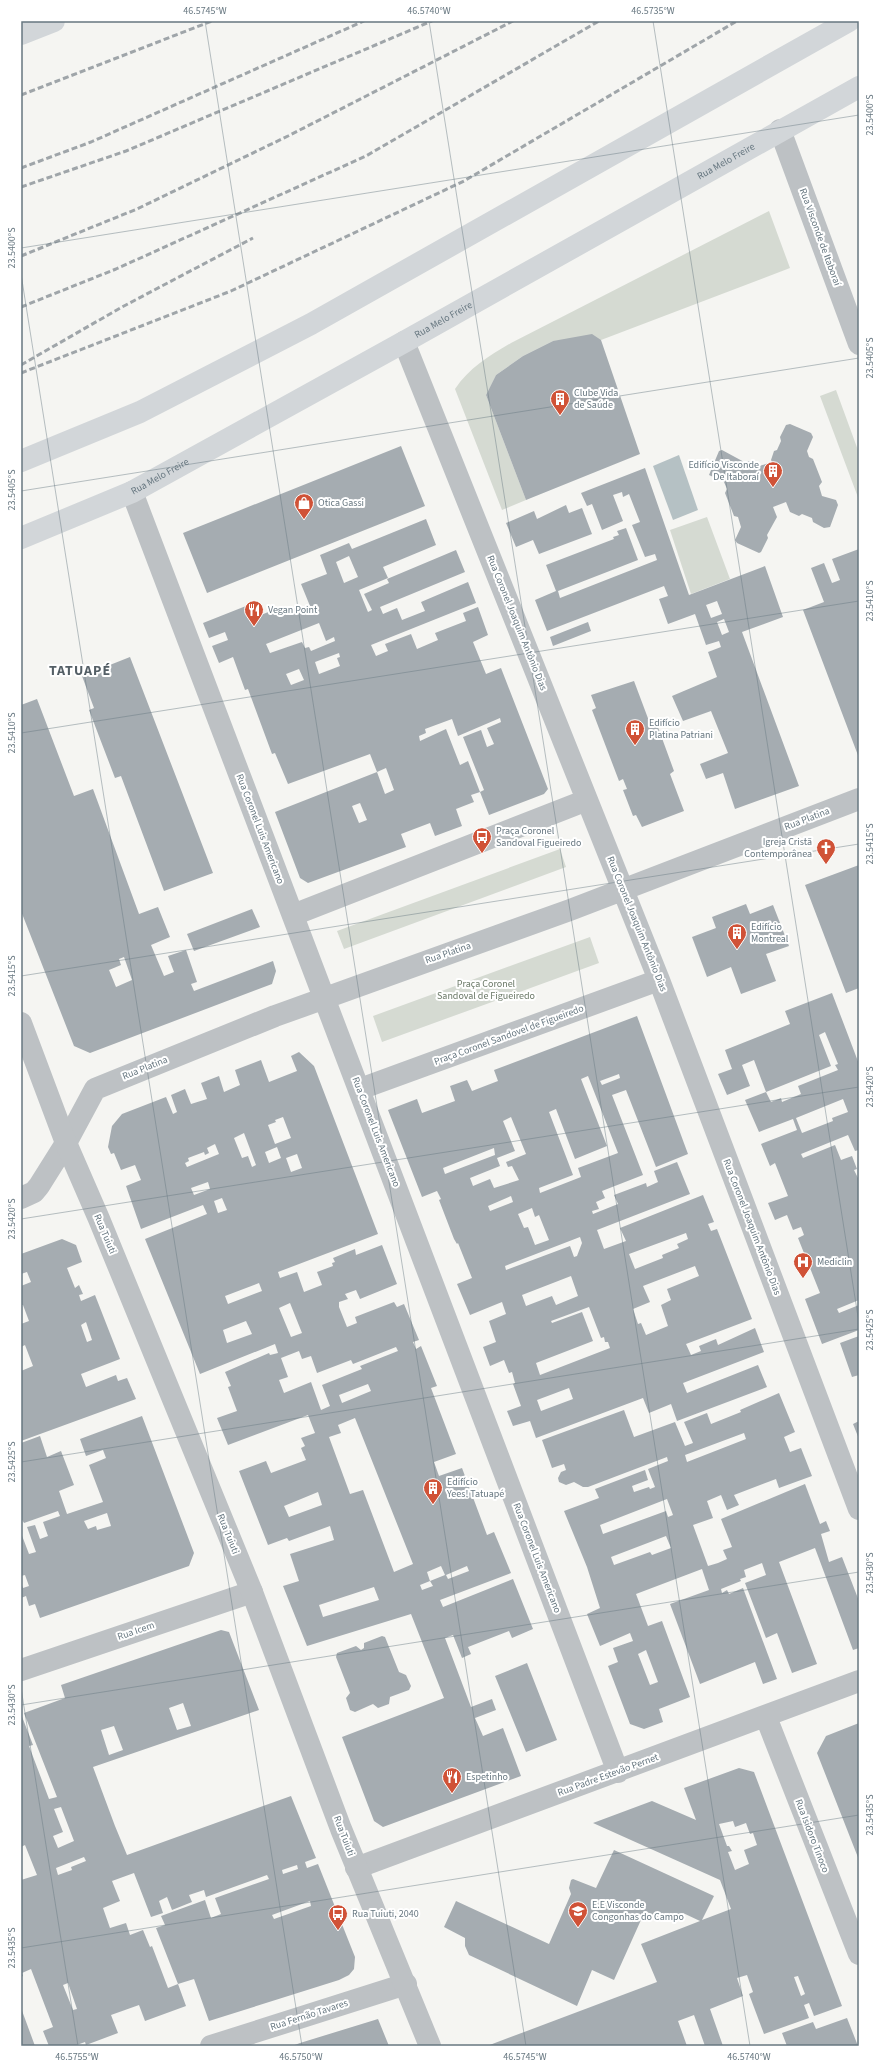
<svg xmlns="http://www.w3.org/2000/svg" width="880" height="2067" viewBox="0 0 880 2067" font-family="'Source Sans 3',sans-serif">
<rect width="100%" height="100%" fill="#f5f5f2"/>
<path fill="#d5dad2" d="M769,211l21,57 -189,72 -48,1 -30,15 -27,19 -10,20 40,105 -24,10 -47,-121c14,-21 34,-33 56,-46z
M836,390l23,63v47l-39,-104z
M707,517l23,62 -39,15 -21,-64z
M560,849l6,18 -222,82 -7,-18z
M590,937l9,26 -217,79 -9,-26z"/>
<path fill="#b5c1c4" d="M679,455l19,55 -25,10 -20,-54z"/>
<path fill="#a5acb1" fill-rule="evenodd" d="M592,334l9,6 39,114 -114,46 -40,-105 10,-20 27,-19 30,-15z
M790,424l21,9 2,4 -6,14 2,6 4,2 9,23 -3,4 3,10 14,4 2,5 -8,22 -6,1 -11,-6 -1,-4 -10,-4 -3,2 -9,-4 -4,-10 -13,5 4,10 -10,18 1,3 -7,14 -2,1 -22,-10 -2,-3 6,-13 -3,-10 -4,-1 -9,-23 2,-4 -3,-7 -15,-7 10,-24 3,-1 24,13 2,-2 7,2 1,4 16,-5 -1,-2 3,-9 3,-1 4,-9 -1,-4 6,-12z
M401,446l24,60 -218,87 -24,-60z
M645,468l44,127 76,-29 18,51 -41,15 57,154 -64,23 -12,-36 -17,6 -6,-15 28,-11 -17,-42 -28,10 -11,-25 45,-19 -9,-25 13,-5 -2,-6 -13,4 -11,-31 -27,10 -9,-25 9,-3 -4,-10 -117,45 -12,-31 21,-9 -10,-26 68,-26 -1,-2 6,-2 -2,-4 9,-3 12,32 -80,31 2,7 97,-38 -2,-6 -10,3 -13,-32 8,-3 -11,-28 -6,3 -1,-5 -9,3 10,26 -21,9 -10,-26 -5,2 -6,-13zM717,601l5,13 -11,4 -5,-13zM724,619l5,13 -7,3 -5,-13z
M566,505l3,8 13,-5 10,26 -53,20 -6,-14 -17,7 -10,-24 28,-12 3,8z
M426,519l10,26 -53,22 5,11 -29,12 9,22 4,-2 -8,-16 25,-11 -2,-4 69,-29 9,22 -85,35 3,7 14,-6 5,12 23,-9 -4,-9 47,-20 8,21 -105,42 5,11 12,-5 -3,-7 26,-10 6,15 21,-9 -3,-7 31,-12 -3,-8 15,-6 10,28 -15,7 2,5 11,27 15,-6 47,121 -4,5 -55,21 -9,-23 4,-2 -21,-53 18,-7 6,17 7,-3 -7,-16 14,-6 -1,-4 -42,18 -6,-17 -27,10 1,4 -7,3 1,5 26,-12 14,36 8,-4 12,31 -9,3 3,7 -18,7 6,17 -27,10 -5,-13 -29,11 5,13 -98,36 -8,-5 -25,-66 102,-40 8,22 9,-4 -8,-22 -9,4 -7,-18 -82,30 -13,-31 -3,1 -24,-65 -3,1 -12,-33 -14,6 -7,-17 16,-6 -3,-8 -16,6 -6,-15 48,-19 5,13 27,-11 2,6 12,-5 1,4 12,-5 -9,-22 26,-10 -7,-19 29,-12 3,6zM349,556l9,21 -14,6 -8,-21zM319,623l7,18 8,-4 1,4 -24,10 -2,-4 -4,1 -3,-6 -32,11 -4,-9zM339,653l1,4 -3,1 3,8 -21,8 -4,-12zM299,669l5,11 -13,5 -5,-11zM360,803l7,17 -8,3 -7,-17z
M859,549v209l-56,-148 21,-8 -13,-34 13,-5 8,20 8,-3 -8,-21z
M588,622l3,9 -38,15 -3,-9z
M130,657l83,216 -49,18 -43,-115 -6,2 -26,-68 5,-2 -12,-32z
M634,681l15,40 6,-2 19,52 -4,3 14,37 -42,16 -6,-12 -3,1 -10,-26 4,-1 -4,-10 -4,2 -27,-71 4,-2 -5,-13z
M37,699l37,97 19,-7 46,125 19,-7 12,30 -19,8 13,31 10,-4 -6,-16 18,-6 11,32 -6,2 3,7 79,-30 3,10 -4,13 -182,69 -16,-7 -53,-135v-206zM124,957l8,23 -16,7 -7,-17 12,-5 -2,-6z
M859,865v123l-13,5 -41,-108z
M746,904l4,10 23,-9 16,41 -23,8 10,27 -35,13 -10,-27 -24,10 -15,-40 24,-9 -4,-11z
M252,909l8,18 -66,24 -7,-17z
M832,993l27,71v86l-4,1 -7,-16 -47,19 2,4 32,-13 6,15 11,-4 5,13 -3,1 5,10v120l-22,9 2,4 20,-8v25l-37,14 -17,-45 15,-6 -22,-55 6,-3 -3,-8 -8,3 -6,-15 -12,5 -7,-17 20,-7 -13,-33 -5,3 -9,-22 36,-14 -4,-11 -34,13 -14,-32 21,-8 5,10 10,-4 1,4 19,-8 -3,-8 40,-16 -3,-5 3,-1 -13,-32 -6,3 12,31 -65,26 -12,-32 -12,5 8,21 -23,9 -9,-21 14,-5 -7,-19 65,-26 -5,-13zM843,1099l5,13 -16,6 1,3 -31,12 -6,-15z
M637,1016l51,138 -32,13 -30,-77 -14,5 31,80 -41,16 3,7 -9,4 3,7 -7,2 1,3 25,-10 -4,-9 32,-12 1,4 11,-5 -4,-11 23,-9 13,32 -93,36 7,19 22,-8 -6,-13 83,-33 11,27 -6,2 3,7 6,-2 35,90 -66,25 5,11 10,-4 -2,-5 17,-7 2,6 37,-17 9,24 -81,31 4,10 71,-28 9,22 -90,34 -6,-17 -22,9 -6,-15 -107,40 -6,-17 -17,5 -6,-15 14,-5 -8,-22 2,-1 -3,-11 -3,1 -5,-13 -14,6 -7,-19 13,-5 -7,-21 17,-7 -4,-12 -32,13 -13,-31 15,-6 -14,-35 -1,1 -3,-5 -15,-39 2,-1 -4,-8 -15,6 -34,-87 29,-11 5,14 33,-12 -5,-15 17,-6 5,11 26,-10 -4,-11zM619,1074l1,4 -18,7 -2,-4zM588,1076l30,77 -40,15 3,9 -41,16 -1,-5 34,-13 -24,-63 7,-3 19,50 32,-13 -26,-67zM511,1117l15,37 -20,8 2,5 4,-1 7,14 -25,8 -4,-9 -17,7 -3,-8 30,-12 -3,-8 18,-7 -12,-30zM494,1148l1,7 -50,19 -2,-6zM511,1196l2,6 -23,9 -2,-5zM532,1208l3,9 4,-2 10,25 -14,5 -7,-18 -4,1 -6,-14zM686,1233l2,6 -11,5 2,4 -17,7 1,3 -28,11 -6,-15zM580,1237l2,6 -5,13 -3,1 -4,-11 -64,24 -1,-4zM695,1266l4,10 -32,13 4,11 -10,5 7,21 -22,9 -5,-12 -3,1 -5,-15 17,-7 -7,-16zM571,1276l7,20 -22,9 -4,-9 -26,10 -4,-11zM589,1307l12,31 3,-1 1,5h3l2,6 -70,27 -4,-12 57,-22 -11,-29 -30,11 -1,-2zM569,1388l4,11 -32,12 -4,-11z
M299,1052l15,14 64,168 -100,38 2,6 17,-6 7,20 18,-7 -5,-13 16,-6 -1,-3 3,-1 -2,-4 22,-9 1,6 26,-10 15,39 -37,15 -4,-9 -11,4 3,5 -9,3v5l8,20 10,-4 -2,-6 39,-15 3,5 7,-3 15,36 -6,2 3,7 5,-3 16,40 -6,2 25,66 -22,8 5,14 23,-8 25,67 7,-3 17,41 -71,27 3,7 70,-28 20,50 -21,9 -3,-7 -41,16 3,7 -9,4 -9,-23 -8,3 26,69 21,-8 4,11 -21,8 8,18 20,-8 18,48 -138,51 -9,-6 -32,-84 102,-39 -33,-84 -104,32 -24,-60 16,-5 -9,-27 44,-14 -4,-14 -41,15 -2,-3 -19,7 -29,-74 27,-10 5,12 35,-13 -5,-12 4,-2 -4,-8 14,-5 -7,-18 -80,30 -11,-27 20,-7 -9,-24 3,-1 -6,-14 44,-19 1,2 8,-2 -3,-9 -75,30 -55,-135 62,-25 -4,-9 -62,24 -15,-43 15,-6 -6,-15 -14,5 -7,-17 -3,1 -3,-7 4,-21 10,-12 44,-17 7,17 4,-2 -6,-17 14,-6 6,15 16,-5 -6,-16 18,-7 5,16 16,-7 -5,-15 26,-10 8,22 28,-11 -6,-15zM283,1117l8,21 -16,6 -7,-19 8,-3 -1,-2zM244,1133l12,32 -4,2 -4,-11 -6,2 -8,-20zM215,1144l4,10 -32,13 -2,-4 4,-2 -1,-3 16,-6 1,3 4,-2 -2,-5zM277,1147l4,11 -12,5 -4,-11zM297,1154l5,14 -11,4 -5,-14zM208,1182l2,7 -16,6 -3,-7zM222,1198l5,12 -9,3 -4,-12zM259,1283l3,8 -34,13 -3,-8zM290,1303l12,30 -11,4 -12,-29zM246,1321l6,13 -25,9 -4,-13zM396,1347l2,4 -38,15 2,3 -40,16 8,21 -9,4 -10,-28 -27,11 -5,-13 9,-3 -7,-19 18,-7 3,8 9,-3 6,17 34,-13 2,4zM368,1384l3,7 -29,12 -3,-8zM355,1418l58,146 -19,8 -31,-82 -13,4 -21,-57 12,-4 -3,-8zM318,1492l4,13 -33,12 -5,-11zM441,1566l4,9 -15,6 3,5 -11,4 -2,-5 10,-4 -3,-9zM467,1566l2,5 -21,8 -2,-4zM374,1587l5,13 -56,17 -4,-12z
M62,1239l14,6 6,17 -15,6 8,20 4,-3 4,9 -4,1 2,6 14,-6 25,64 -39,15 5,13 30,-12 2,6 9,-3 9,21 -115,42v-70l12,-5 -8,-21 -4,2v-23l8,-3 -6,-16h-2v-19l10,-4 -4,-10 -6,2v-20zM86,1322l6,18 -5,2 -6,-17z
M859,1336v39l-7,2 -12,-34z
M779,1393l16,39 -11,5 6,15 11,-4 11,28 -33,12 -3,-9 -42,16 5,10 -12,5 -6,-15 -14,6 6,17 -20,7 15,41 10,-3 9,-4 -4,-9 9,-3 -11,-28 84,-35 15,40 6,-3 4,10 -9,3 8,28 13,-5 17,44v47l-6,2 -38,-102 -36,14 38,102 -25,9 -15,-40 -11,5 -21,-55 21,-8 -4,-12 -18,7 2,7 -6,2 1,2 -20,8 1,4 5,-3 2,4 14,-6 34,91 -14,5 -8,-22 -55,22 -30,-80 39,-14 -7,-21 -66,25 12,32 14,-5 28,76 -31,12 4,13 -19,7 -14,-5 -22,-58 10,-4 -5,-14 20,-7 -3,-8 -30,13 -13,-32 13,-6 -13,-41 -23,-56 35,-13 -4,-9 50,-19 3,10 -16,6 2,6 15,-5 1,2 5,-2 -7,-18 20,-8 -1,-4 -79,30h-5l-9,-5 -8,3 -7,-3 -1,-4 3,-6 5,-2 -2,-6 -12,4 -10,-28 82,-30 10,27 41,-15 10,24 8,-3 -9,-21 23,-9 4,11 30,-12 -1,-2zM744,1433l2,6 -59,23 -2,-7zM667,1499l6,16 -5,2 -2,-6 -63,23 -3,-9zM666,1536l5,12 -19,7 -2,-3 -36,13 -3,-8zM646,1650l12,32 -8,3 -12,-31z
M142,1416l52,137 -5,13 -149,52 -5,-14 -6,2 -3,-10 -5,2v-15l2,5 6,-2 -4,-11 -4,1v-43l8,21 7,-2 -9,-25 8,-2 5,14 8,-3 -5,-14 17,-6 -2,-5 -34,12 -3,-5v-75l19,-7 7,21 14,-6 13,34 -15,6 8,23 36,-12 -14,-37 17,-7 -3,-8 -17,6 -6,-17zM107,1513l4,13 -14,4 -1,-4 -8,3 -4,-8z
M859,1421v18l-6,-15z
M221,1630l8,2 30,78 -166,57 22,59 12,29 164,-59 25,62 -11,4 2,6 11,-4 37,93 -1,12 -5,6 -10,5 -130,41 -15,-42 -16,5 -22,-56 9,-3 -4,-9 44,-16 6,18 10,-4 -6,-16 54,-19 -2,-4 -61,22 -2,-7 -15,5 3,7 -20,8 -5,-13 -8,4 4,12 -12,4 -17,-44 -22,8 8,20 -17,7 7,20 16,-5 4,12 13,-5 7,17 2,-1 16,42 10,-4 8,22 -41,15 -6,-16 -28,10 7,18 -32,12 -1,-3 -11,4h-25l-6,-15 10,-4 -22,-58 -9,4 1,3 -2,1v-97l16,-5 -12,-30 -4,2v-133l12,31 -4,1 20,53 8,-2 -33,-84 41,-15 -4,-13zM183,1703l8,23 -14,4 -8,-22zM114,1726l9,24 -14,5 -8,-25zM61,1807l13,34 -16,7 -5,-12 10,-4 -9,-23zM84,1857l2,4 -15,6 1,3 -14,5 -2,-7zM297,1865l1,4 -15,5 -1,-4zM310,1901l1,5 -37,13 -2,-4zM68,1983l9,26 -4,1 -10,-25z
M382,1636l3,1 14,35 7,3 5,11 -2,4 -19,7 -1,7 -11,4 -5,-4 -18,8 -5,-2 -4,-12 4,-5 -14,-36 1,-4 19,-7 5,4 3,-2v-5z
M527,1663l30,77 -31,12 -31,-76z
M859,1723v137l-42,-107 9,-17z
M739,1768l15,4 88,234 -28,10 -5,-13 -5,2 5,13 -45,16 -15,-40 4,-2 -6,-17 -10,3 6,18 -33,13 13,37h-18l-11,-31 -16,6 9,25h-200l170,-64 -16,-38 59,-23 -17,-8 -8,6 -12,1 -18,-9 -31,69 -22,-10 -15,36 -108,-51 -4,-9v-8l-21,-11 12,-26 93,43 22,-50 -2,-6 2,-8 2,-1 23,9 18,-38 100,46 -12,24 29,-11 -11,-29 -127,-57 59,-22 44,19 -12,-32zM733,1821l2,6 11,-4 4,11 3,-1 4,12 -13,5 5,14 -14,6 -7,-18 4,-1 -3,-5h-2l-8,-22zM798,1976l7,18 -4,2 -7,-19z
M21,2008l14,38h-14z
M847,2018l11,28h-71l-5,-13 31,-11 3,7z
M378,2019l11,27h-97l8,-3z"/>
<g fill="none" stroke-linecap="round" stroke-linejoin="round">
<path stroke="#bdc1c4" stroke-width="22" d="M780,130l79,214
M404,342l255,638 200,529
M132,492l486,1280
M293,915l294,-115
M360,1089l299,-109
M21,1198l13,-6 5,-6 27,-43 29,-54 180,-73 295,-106 289,-111
M21,1670l231,-78
M766,1717l93,237
M356,1868l503,-187
M211,2046l195,-62"/>
<path stroke="#bdc1c4" stroke-width="22" d="M21,1023l45,120 33,76 153,373 89,237 89,217"/>
<path stroke="#d2d6d9" stroke-width="22" d="M21,34l33,-13"/>
<g stroke="#d2d6d9" stroke-width="22">
<path d="M21,461l119,-49 171,-88 538,-303"/>
<path id="s1" d="M21,538l111,-46 272,-150 455,-255"/>
</g>
<path stroke="#9fa5a9" stroke-width="3" stroke-dasharray="6 3" stroke-linecap="butt" d="M21,95l191,-74
M21,168l70,-26 273,-121
M21,187l105,-36 306,-130
M21,256l116,-47 151,-73 225,-115
M21,307l95,-38 250,-113 233,-135
M21,365l101,-58 131,-69
M21,373l210,-82 233,-110 273,-160"/>
</g>
<path fill="none" stroke="#677780" stroke-width="1" stroke-opacity="0.45" d="M205,21l321,2025M429,21l321,2025M653,21l206,1302M21,248l838,-133M21,274l281,1772M21,491l838,-133M21,733l838,-132M21,976l838,-132M21,1219l838,-132M21,1462l838,-133M21,1688l57,358M21,1705l838,-133M21,1948l838,-133"/>
<defs>
<symbol id="building-pin" viewBox="-11 -11 22 30"><path d="M0 17L-7.5 6A9.5 9.5 0 1 1 7.5 6Z" fill="#d05237" stroke="#fff"/><path d="M-4-6H4V6H1V3H-1V6H-4ZM-2.5-4.3h1.7v1.8h-1.7ZM.8-4.3h1.7v1.8H.8ZM-2.5-1h1.7V.8h-1.7ZM.8-1h1.7V.8H.8Z" fill="#fff"/></symbol>
<symbol id="shop-pin" viewBox="-11 -11 22 30"><path d="M0 17L-7.5 6A9.5 9.5 0 1 1 7.5 6Z" fill="#d05237" stroke="#fff"/><path d="M-5-2.5h2.3a2.7 3.5 0 0 1 5.4 0H5L5.5 6h-11ZM-1.5-2.5h3a1.5 2.3 0 0 0-3 0Z" fill="#fff"/></symbol>
<symbol id="restaurant-pin" viewBox="-11 -11 22 30"><path d="M0 17L-7.5 6A9.5 9.5 0 1 1 7.5 6Z" fill="#d05237" stroke="#fff"/><path d="M-5-6h1v4h1v-4h1v4h1v-4h1v5L-1.5 .5V6h-2V.5L-5-1ZM5-6V6H3V1.5H1.5Q1.5-4 5-6Z" fill="#fff"/></symbol>
<symbol id="bus-pin" viewBox="-11 -11 22 30"><path d="M0 17L-7.5 6A9.5 9.5 0 1 1 7.5 6Z" fill="#d05237" stroke="#fff"/><path d="M-5-6H5V4H4V6H2V4H-2V6H-4V4H-5ZM-3.5-4V0h7V-4ZM-3.5 1.2v1.5H-2V1.2ZM2 1.2v1.5H3.5V1.2Z" fill="#fff"/></symbol>
<symbol id="church-pin" viewBox="-11 -11 22 30"><path d="M0 17L-7.5 6A9.5 9.5 0 1 1 7.5 6Z" fill="#d05237" stroke="#fff"/><path d="M-1.2-6h2.4v3.5h3.3v2.4h-3.3V6h-2.4V-.1h-3.3v-2.4h3.3Z" fill="#fff"/></symbol>
<symbol id="hospital-pin" viewBox="-11 -11 22 30"><path d="M0 17L-7.5 6A9.5 9.5 0 1 1 7.5 6Z" fill="#d05237" stroke="#fff"/><path d="M-5-5h3v3.5h4V-5h3V5h-3V1.5h-4V5h-3Z" fill="#fff"/></symbol>
<symbol id="school-pin" viewBox="-11 -11 22 30"><path d="M0 17L-7.5 6A9.5 9.5 0 1 1 7.5 6Z" fill="#d05237" stroke="#fff"/><path d="M0-5L7-2L0 1L-7-2ZM-4 1L0 2.5L4 1V4Q0 6-4 4Z" fill="#fff"/></symbol>
</defs>
<g fill-rule="evenodd">
<use href="#building-pin" x="549" y="388" width="22" height="30"/>
<use href="#building-pin" x="762" y="460" width="22" height="30"/>
<use href="#shop-pin" x="293" y="492" width="22" height="30"/>
<use href="#restaurant-pin" x="243" y="599" width="22" height="30"/>
<use href="#building-pin" x="624" y="718" width="22" height="30"/>
<use href="#bus-pin" x="471" y="826" width="22" height="30"/>
<use href="#church-pin" x="815" y="837" width="22" height="30"/>
<use href="#building-pin" x="726" y="922" width="22" height="30"/>
<use href="#hospital-pin" x="792" y="1251" width="22" height="30"/>
<use href="#building-pin" x="422" y="1477" width="22" height="30"/>
<use href="#restaurant-pin" x="441" y="1766" width="22" height="30"/>
<use href="#school-pin" x="567" y="1900" width="22" height="30"/>
<use href="#bus-pin" x="327" y="1903" width="22" height="30"/>
</g>
<g text-anchor="middle" dominant-baseline="central" stroke-width="4" stroke-linejoin="round" paint-order="stroke">
<g font-size="10" fill="#677780" stroke="#fff">
<text stroke="none"><textPath href="#s1" startOffset="800">Rua Melo Freire</textPath></text>
<text transform="translate(820 237) rotate(70)">Rua Visconde de Itaboraí</text>
<text stroke="none"><textPath href="#s1" startOffset="476">Rua Melo Freire</textPath></text>
<text stroke="none"><textPath href="#s1" startOffset="152">Rua Melo Freire</textPath></text>
<text transform="translate(517 623) rotate(68)">Rua Coronel Joaquim Antônio Dias</text>
<text transform="translate(807 819) rotate(-21)">Rua Platina</text>
<text transform="translate(260 829) rotate(69)">Rua Coronel Luis Americano</text>
<text transform="translate(637 924) rotate(68)">Rua Coronel Joaquim Antônio Dias</text>
<text transform="translate(448 953) rotate(-19)">Rua Platina</text>
<text transform="translate(509 1035) rotate(-20)">Praça Coronel Sandovel de Figueiredo</text>
<text transform="translate(145 1068) rotate(-22)">Rua Platina</text>
<text transform="translate(376 1132) rotate(69)">Rua Coronel Luis Americano</text>
<text transform="translate(752 1227) rotate(69)">Rua Coronel Joaquim Antônio Dias</text>
<text transform="translate(105 1234) rotate(67)">Rua Tuiuti</text>
<text transform="translate(228 1534) rotate(68)">Rua Tuiuti</text>
<text transform="translate(537 1558) rotate(69)">Rua Coronel Luis Americano</text>
<text transform="translate(136 1631) rotate(-19)">Rua Icem</text>
<text transform="translate(608 1775) rotate(-20)">Rua Padre Estevão Pernet</text>
<text transform="translate(344 1836) rotate(69)">Rua Tuiuti</text>
<text transform="translate(812 1836) rotate(69)">Rua Isidoro Tinoco</text>
<text transform="translate(309 2015) rotate(-18)">Rua Fernão Tavares</text>
</g>
<g font-size="10" fill="#677780" stroke="#fff" text-anchor="start">
<text x="574" y="393">Clube Vida<tspan x="574" dy="12">de Saúde</tspan></text>
<text x="759" y="465" text-anchor="end">Edifício Visconde<tspan x="759" dy="12">De Itaboraí</tspan></text>
<text x="318" y="503">Otica Gassi</text>
<text x="268" y="610">Vegan Point</text>
<text x="649" y="723">Edifício<tspan x="649" dy="12">Platina Patriani</tspan></text>
<text x="496" y="831">Praça Coronel<tspan x="496" dy="12">Sandoval Figueiredo</tspan></text>
<text x="812" y="842" text-anchor="end">Igreja Cristã<tspan x="812" dy="12">Contemporânea</tspan></text>
<text x="751" y="927">Edifício<tspan x="751" dy="12">Montreal</tspan></text>
<text x="817" y="1262">Mediclin</text>
<text x="447" y="1482">Edifício<tspan x="447" dy="12">Yees! Tatuapé</tspan></text>
<text x="466" y="1777">Espetinho</text>
<text x="592" y="1905">E.E Visconde<tspan x="592" dy="12">Congonhas do Campo</tspan></text>
<text x="352" y="1914">Rua Tuiuti, 2040</text>
</g>
<g font-size="10" fill="#6a7866" stroke="#fff">
<text x="486" y="984">Praça Coronel<tspan x="486" dy="12">Sandoval de Figueiredo</tspan></text>
</g>
<g font-size="14" font-weight="bold" letter-spacing="1" fill="#545f66" stroke="#fff">
<text x="80" y="671">TATUAPÉ</text>
</g>
</g>
<rect width="880" height="2067" fill="none" stroke="#ffffff" stroke-width="44"/>
<rect x="22" y="22" width="836" height="2023" fill="none" stroke="#677780" stroke-width="1.5"/>
<g font-size="10" text-anchor="middle" fill="#677780">
<text x="205" y="14">46.5745°W</text>
<text x="429" y="14">46.5740°W</text>
<text x="653" y="14">46.5735°W</text>
<text transform="translate(869 115) rotate(-90)" y="4">23.5400°S</text>
<text transform="translate(11 248) rotate(-90)" y="4">23.5400°S</text>
<text transform="translate(869 358) rotate(-90)" y="4">23.5405°S</text>
<text transform="translate(11 490) rotate(-90)" y="4">23.5405°S</text>
<text transform="translate(869 601) rotate(-90)" y="4">23.5410°S</text>
<text transform="translate(11 733) rotate(-90)" y="4">23.5410°S</text>
<text transform="translate(869 844) rotate(-90)" y="4">23.5415°S</text>
<text transform="translate(11 976) rotate(-90)" y="4">23.5415°S</text>
<text transform="translate(869 1087) rotate(-90)" y="4">23.5420°S</text>
<text transform="translate(11 1219) rotate(-90)" y="4">23.5420°S</text>
<text transform="translate(869 1330) rotate(-90)" y="4">23.5425°S</text>
<text transform="translate(11 1462) rotate(-90)" y="4">23.5425°S</text>
<text transform="translate(869 1573) rotate(-90)" y="4">23.5430°S</text>
<text transform="translate(11 1705) rotate(-90)" y="4">23.5430°S</text>
<text transform="translate(869 1815) rotate(-90)" y="4">23.5435°S</text>
<text transform="translate(11 1948) rotate(-90)" y="4">23.5435°S</text>
<text x="77" y="2060">46.5755°W</text>
<text x="301" y="2060">46.5750°W</text>
<text x="525" y="2060">46.5745°W</text>
<text x="749" y="2060">46.5740°W</text>
</g>
</svg>
